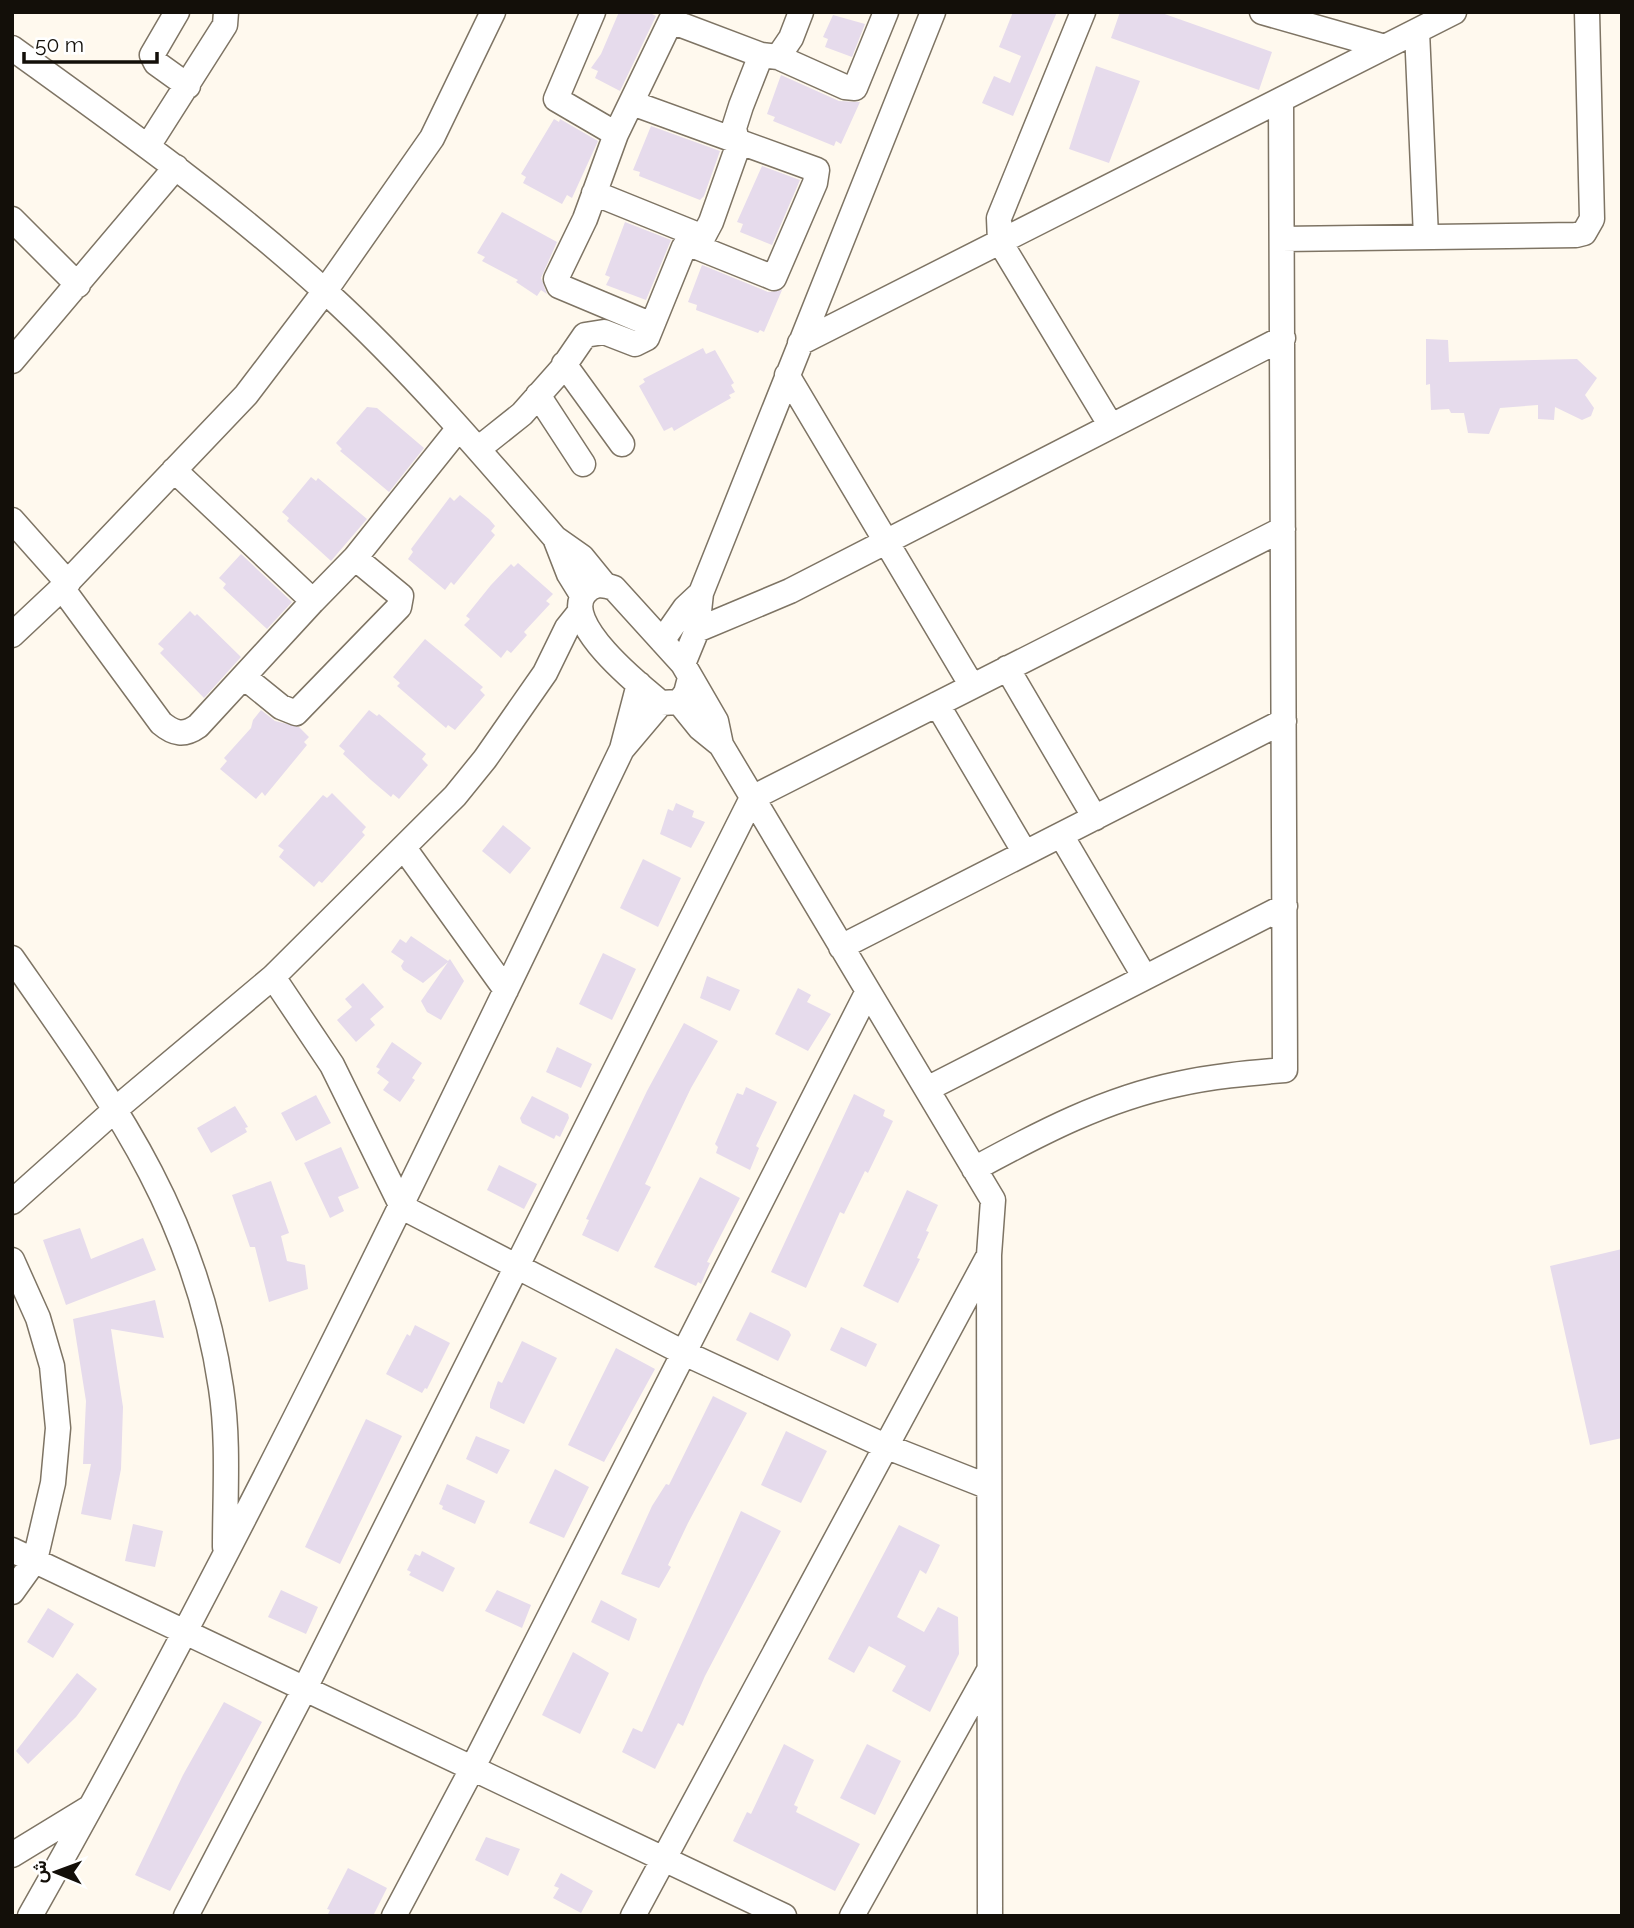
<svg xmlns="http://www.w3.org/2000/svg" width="1634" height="1928" viewBox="0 0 1634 1928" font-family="Raleway,Vazirmatn,sans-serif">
<rect width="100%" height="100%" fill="#fff9ee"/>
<path fill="#e6dbec" d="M619,12h29l8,4 -36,75 -25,-13 3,-7 -7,-3 10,-14z
M1013,12h44l-44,104 -31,-13 12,-27 16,7 11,-27 -22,-9z
M1120,12h39l113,40 -13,38 -148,-52z
M833,15l32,9 -13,33 -27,-10 3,-8 -5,-2z
M1096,66l44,15 -31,82 -40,-14z
M781,75l58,26 21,1 -19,42 -5,-3 -2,5 -61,-25 2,-4 -8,-3z
M554,119l5,3 1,-3 38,22 -26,57 -5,-3 -5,9 -39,-21 3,-6 -5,-3z
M651,126l69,25 -16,45 -4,4 -61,-24 1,-4 -7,-2z
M762,166l38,14 -28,65 -32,-13 3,-8 -6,-2z
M502,212l55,30 -16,36 6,16 -6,-4 -4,6 -21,-14 2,-2 -36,-19 3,-4 -8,-4z
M625,222l46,18 -25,60 -40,-15 4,-8 -5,-2z
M702,265l66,27 14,-2 -18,42 -4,-2 -2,3 -62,-23 1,-5 -9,-3z
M1426,339l22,1 1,22 128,-3 20,19 -12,17 9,13 -3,8 -9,4 -27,-13 -1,13 -16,-1v-14l-38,3 -11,26 -21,-1 -4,-20h-13l-2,-4 -18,1 -1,-26 -4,1z
M703,348l3,6 9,-4 19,33 -3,2 4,7 -6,3 2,3 -35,20 -22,13 -2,-4 -8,4 -25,-45 6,-4 -2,-3z
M367,407l10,1 47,40 -35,44 -49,-41 2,-2 -6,-6z
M311,477l5,4 2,-3 49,41 -36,42 -44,-40 2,-3 -7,-6z
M460,495l29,24 6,7 -4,5 4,4 -41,50 -3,-3 -6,8 -37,-31 5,-7 -2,-3 39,-52 4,4z
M241,554l51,48 -25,27 -44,-41 3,-4 -7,-6z
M518,563l35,31 -7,7 4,3 -26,28 3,3 -16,18 -4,-3 -6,8 -37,-33 6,-6 -4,-3 25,-31 20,-21 3,3z
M190,611l5,5 2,-2 44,43 -37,41 -44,-45 4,-4 -6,-5z
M425,639l58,48 -3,3 5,5 -30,35 -7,-5 -2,3 -49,-42 3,-3 -7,-6z
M261,710l14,11 24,6 10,10 -5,5 3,3 -42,51 -3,-4 -6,7 -36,-30 7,-8 -3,-3 27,-30 2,-8z
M369,710l8,6 2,-2 47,40 -4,5 6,6 -29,34 -6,-5 -2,3 -20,-17 -28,-26 2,-3 -6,-5z
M332,793l34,34 -4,5 3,3 -43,48 -3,-2 -5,6 -35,-30 5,-7 -6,-4 45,-51 4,3z
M676,803l18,8 -2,6 13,5 -14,26 -31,-14 8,-25 5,2z
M503,825l28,23 -21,26 -28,-23z
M643,859l38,19 -23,49 -38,-19z
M411,936l37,25 2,-2 14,22 -23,39 -14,-8 -6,-11 27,-39 -25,21 -20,-13 -2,-4 3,-5 -13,-9 9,-13 6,4z
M603,953l33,16 -24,51 -33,-16z
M707,976l33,14 -10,21 -30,-13z
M363,983l21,24 -14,12 5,6 -19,17 -19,-22 15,-13 -7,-8z
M798,988l13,7 -4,7 24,12 -23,37 -33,-17z
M684,1023l34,18 -27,47 -46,96 6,3 -33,65 -36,-17 7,-15 -3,-1 61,-128z
M392,1042l30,21 -10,15 3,2 -15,22 -17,-12 6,-8 -12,-9 3,-4 -4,-2z
M557,1047l35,17 -11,24 -35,-16z
M746,1087l31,15 -21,44 3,2 -9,22 -34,-17 2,-6 -3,-3 22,-51 6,2z
M854,1094l31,16 -2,6 10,5 -25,52 -3,-2 -21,43 -4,-2 -34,76 -35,-16z
M316,1095l15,28 -35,18 -15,-28z
M532,1096l36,18 1,4 -9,19 -4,-2 -2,4 -32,-16 -2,-5z
M235,1106l13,21 -3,1 2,4 -36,21 -14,-25z
M341,1147l18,41 -21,9 6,14 -14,7 -26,-55z
M499,1165l38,19 -13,25 -37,-19z
M700,1177l40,21 -33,64 3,1 -9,21 -3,-2 -2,4 -42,-19z
M271,1181l18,52 -8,3 6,25 18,4 3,24 -39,13 -14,-55h-5l-18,-52z
M907,1190l31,15 -12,26 3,1 -12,26 3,1 -22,44 -35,-17z
M80,1228l11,31 52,-21 13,32 -90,35 -23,-65z
M1622,1249v189l-32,7 -40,-179z
M155,1300l9,38 -53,-9 12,78 -2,62 -10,51 -30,-6 10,-50h-8l3,-63 -13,-82z
M750,1312l39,19 2,4 -13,26 -42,-21z
M415,1325l35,18 -23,46 -2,-1 -3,5 -36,-19 21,-40 3,2z
M841,1327l36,17 -11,23 -36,-17z
M522,1341l35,17 -33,66 -34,-16v-5l8,-22 4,2z
M616,1348l39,21 -51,93 -36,-17z
M713,1396l34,17 -59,110 -20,42 3,2 -12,21 -38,-14 31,-68 14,-22 3,1z
M366,1419l36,17 -62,128 -35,-17z
M786,1431l41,20 -26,52 -40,-18z
M476,1436l34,14 -13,24 -31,-15z
M555,1469l34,18 -25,51 -35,-15z
M447,1484l38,17 -10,23 -33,-15 1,-3 -4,-2z
M741,1511l40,20 -76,145 -22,50 -5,-3 -23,46 -33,-17 11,-24 9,4z
M133,1524l30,7 -8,36 -30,-6z
M899,1525l41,20 -14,29 -6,-4 -23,47 27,15 14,-25 20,10 1,37 -29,58 -38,-21 14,-25 -37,-20 -15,27 -26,-14z
M422,1551l33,17 -12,24 -34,-17 2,-3 -4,-2 8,-16 5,2z
M281,1590l37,17 -12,27 -38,-17z
M497,1590l34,15 -9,23 -37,-17z
M601,1600l36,19 -8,22 -38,-19z
M48,1608l26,16 -21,34 -26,-16z
M573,1652l36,21 -29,61 -38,-19z
M77,1673l20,16 -21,28 -48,47 -12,-13z
M224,1702l38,20 -92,169 -35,-16 48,-100z
M784,1744l30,16 -20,45 4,2 -2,5 64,32 -25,47 -102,-50 14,-29 4,2z
M867,1744l34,17 -26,54 -35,-17z
M486,1837l34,12 -12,27 -33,-16z
M348,1868l39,20 -14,28h-46l3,-6 -3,-1z
M561,1873l32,18 -12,22 -28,-15 6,-10 -5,-2z"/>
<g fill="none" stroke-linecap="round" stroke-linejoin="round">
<defs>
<path id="minor" d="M177,12l-25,43 4,8 32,23
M593,12l-37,87 60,35
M1083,12l-84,206 1,24 111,184
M1262,12l123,35
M671,21l90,34
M1417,31l9,206
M12,48c108,78 217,155 315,245 82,75 155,160 228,245l27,19 22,27
M778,57l67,30 10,1 31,-76
M632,103l185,67 -2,13 -41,95 -87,-35
M148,146l77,-121 1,-13
M594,193l109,44
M12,219l66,66
M1282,239l294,-4 8,-2 8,-14 -5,-207
M652,325l-93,-39 -3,-7 29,-60 31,-85 59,-122
M800,343l654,-331
M12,361l164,-194
M564,364l58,80
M787,375l185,311
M538,395l45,69
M478,449l44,-35 39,-44 24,-35 19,-3 31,12 12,-6 37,-91 19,-10 8,-15 27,-76 -4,-18 7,-22 20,-51 17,2 13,-19 10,-26
M12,520l56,63
M555,538l14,36 13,21
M62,588l99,135c13,11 23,13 37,3l115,-125 -139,-131
M313,601l42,-43 104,-130
M697,630l93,-39 493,-253
M12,635l50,-47 184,-193 79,-104 107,-153 61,-126
M662,641l23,-33 16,-15
M683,664l14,-34 4,-37 232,-581
M1007,668l88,150
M244,677l37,30 15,6 103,-106 2,-11 -46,-38
M690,678l-4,15 -7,9 -18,1c-21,-17 -101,-81 -76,-110 8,-10 18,-9 29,-5l69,76 33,57 5,24 272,455 -4,55 1,661
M679,702l21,26 21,17
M937,704l88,149
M623,748l38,-45
M1061,835l83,141
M404,848l102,142
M841,947l443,-226
M12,958c99,142 183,253 209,430 8,52 4,107 4,159
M273,977l59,88 70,142 280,145 203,94 104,41
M927,1089l358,-183
M974,1169c66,-36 131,-70 204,-85 35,-8 72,-11 107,-14l-4,-970
M12,1202l105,-94 156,-131 182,-181 30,-37 60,-86 22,-45 12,-15
M12,1260l26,58 14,48 6,62 -5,55 -18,77 -23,32
M12,1550l772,366
M12,1855l77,-47
M30,1916c215,-380 403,-774 592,-1167l17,-65
M186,1916l118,-226 448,-892 531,-269
M394,1916l78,-147 396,-778
M633,1916l354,-657
M852,1916l136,-244"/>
</defs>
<use href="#minor" stroke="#7e7464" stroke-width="27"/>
<use href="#minor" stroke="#fff" stroke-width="24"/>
</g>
<rect width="1634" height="1928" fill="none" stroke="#130f09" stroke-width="28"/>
<g transform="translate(56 1872) rotate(271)" stroke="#ffffff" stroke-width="5" paint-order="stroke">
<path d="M0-5L12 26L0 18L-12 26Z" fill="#130f09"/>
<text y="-10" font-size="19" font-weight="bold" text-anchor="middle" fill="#130f09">ش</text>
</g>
<path d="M24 52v10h133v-10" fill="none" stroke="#130f09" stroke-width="3.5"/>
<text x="35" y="52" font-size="21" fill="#130f09" stroke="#ffffff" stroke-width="5" paint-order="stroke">50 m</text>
</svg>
